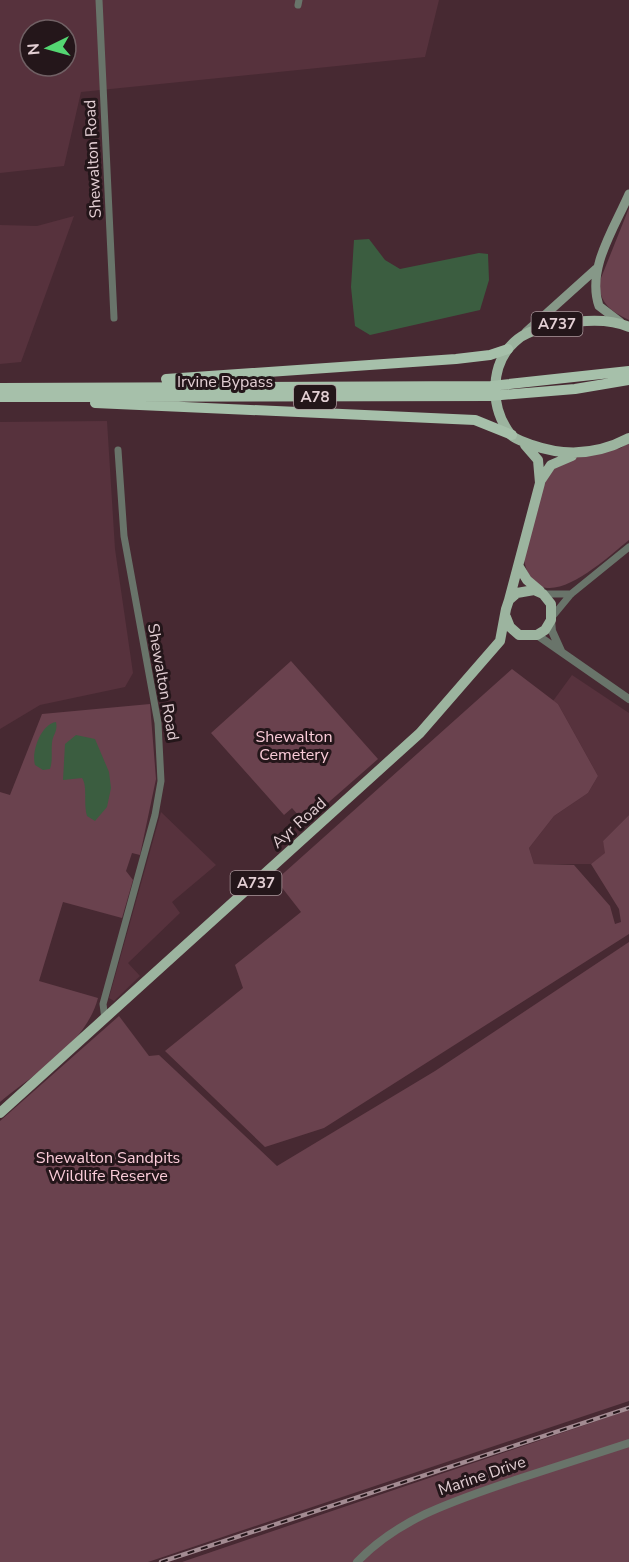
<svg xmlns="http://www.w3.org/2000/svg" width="629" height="1562" viewBox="0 0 629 1562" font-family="'Nunito Sans',sans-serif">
<rect width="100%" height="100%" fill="#472932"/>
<path fill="#57323d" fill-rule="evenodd" d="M0,0h439l-14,57 -344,35 -17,74 -64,7zM30,30h36v36h-36z
M74,216l-53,146 -21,2v-139l37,1z
M107,421l8,128 18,124 -8,14 -85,18 -40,24v-307z
M572,675l57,38v102l-26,26 3,12 -15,11h-57l-5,-16 25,-32 34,-23 10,-17 -40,-72 -5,-3z
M161,812l55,53 -44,37 8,11 -52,50 12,13 -26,25 -5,-3z"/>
<path fill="#6a424e" d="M629,208v112c-18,-9 -29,-16 -30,-37z
M629,442v98c-24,19 -92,85 -105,20 7,-24 14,-86 38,-98 16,-8 41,-10 59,-14z
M291,661l87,98 -73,64 -13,-15 -8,7 -73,-82z
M512,669l46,35 40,72 -10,17 -34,23 -25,32 5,16 40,1 36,41 5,18 6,-2 -2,-13 -28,-45 14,-11 -2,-12 26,-26v119l-305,194 -59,19 -100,-96 78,-63 -8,-23 66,-53 -25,-32z
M150,704l6,75 -16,76 -8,-2 -6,18 7,9 -11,38 -59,-16 -24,79 59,17c-12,46 -63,75 -98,104v-310l10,3 32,-81z
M629,942v459l-481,161h-148v-441l119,-105 30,40 10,-1 118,111 158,-95z
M629,1410v152h-447z"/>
<path fill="#3b5d40" d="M369,239l16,21 15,9 79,-16 9,1 1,26 -9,30 -110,25 -15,-9 -4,-39 3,-47z
M56,722c2,10 -3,12 -4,21 -1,9 1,17 -2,26l-7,1 -8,-5c-4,-13 6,-41 21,-43z
M76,735l19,4 14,33 2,16 -4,19 -12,14 -8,-5c-4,-13 1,-29 -5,-38l-19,2 2,-36z"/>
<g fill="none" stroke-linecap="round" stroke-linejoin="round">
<path stroke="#69746a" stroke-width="7" d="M99,0l15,318
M298,5l1,-5
M543,594h28
M552,617l19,-23 58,-47
M105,1019l-2,-15 52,-189 6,-34 -3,-58 -34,-187 -6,-86"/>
<path stroke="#69746a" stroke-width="8" d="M551,620l1,11 9,20
M537,635l92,64
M357,1562c43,-45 100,-62 158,-82 38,-12 76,-25 114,-37"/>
<path stroke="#869888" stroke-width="9" d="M620,322l-21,-16c-13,-37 16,-79 30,-112
M526,332l70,-63"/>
<path stroke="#9cb49f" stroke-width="10" d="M629,327c-20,-9 -46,-7 -68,-3 -13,2 -33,7 -43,15 -29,23 -29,68 -7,96 5,5 14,7 21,10 34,12 65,10 97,-7
M541,480l10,-15 21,-9
M519,567l8,13 13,11
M509,600l31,-117 -2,-23 -13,-15
M0,1113l420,-380 80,-92 6,-32 3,-9 8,-7 17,-3 9,4 8,10v16l-6,10 -8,5h-18l-9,-8 -4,-10"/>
<path stroke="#a6c0aa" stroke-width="10" d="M166,379l290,-20 34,-4 18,-6
M0,388l491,-2 138,-15
M0,397l490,-1 85,-7 54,-9
M95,403l380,17 37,15"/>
<defs>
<path id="rail" d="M161,1562l468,-154"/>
</defs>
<use href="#rail" stroke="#a38b92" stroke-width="4.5"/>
<use href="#rail" stroke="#24161a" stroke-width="2" stroke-dasharray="7" stroke-linecap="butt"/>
</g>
<g text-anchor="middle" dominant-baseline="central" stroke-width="6" stroke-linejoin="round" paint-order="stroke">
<g fill="#24161a" stroke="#aa989c" stroke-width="1.5">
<rect x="531.5" y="312" width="51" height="24" rx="4.5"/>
<rect x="294" y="385" width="42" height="24" rx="4.5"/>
<rect x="230.5" y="871" width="51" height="24" rx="4.5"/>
</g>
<g font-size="15" font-weight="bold" fill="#e3cfd4">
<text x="557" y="324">A737</text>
<text x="315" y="397">A78</text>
<text x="256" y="883">A737</text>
</g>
<g font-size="16" fill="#e3cfd4" stroke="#24161a">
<text transform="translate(93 159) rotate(-93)">Shewalton Road</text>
<text x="225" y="382">Irvine Bypass</text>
<text transform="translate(163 682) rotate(80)">Shewalton Road</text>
<text transform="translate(299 823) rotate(-42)">Ayr Road</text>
<text transform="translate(482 1476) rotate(-19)">Marine Drive</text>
</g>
<g font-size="16" fill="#fbccd9" stroke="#24161a">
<text x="294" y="737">Shewalton<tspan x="294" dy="18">Cemetery</tspan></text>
<text x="108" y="1158">Shewalton Sandpits<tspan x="108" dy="18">Wildlife Reserve</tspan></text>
</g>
</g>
<g transform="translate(48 48) rotate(265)"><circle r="28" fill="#24161a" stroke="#706064" stroke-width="1.5"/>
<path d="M0-4.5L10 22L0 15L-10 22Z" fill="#54d672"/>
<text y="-9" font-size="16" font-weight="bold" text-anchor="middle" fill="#e3cfd4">N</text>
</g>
</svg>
